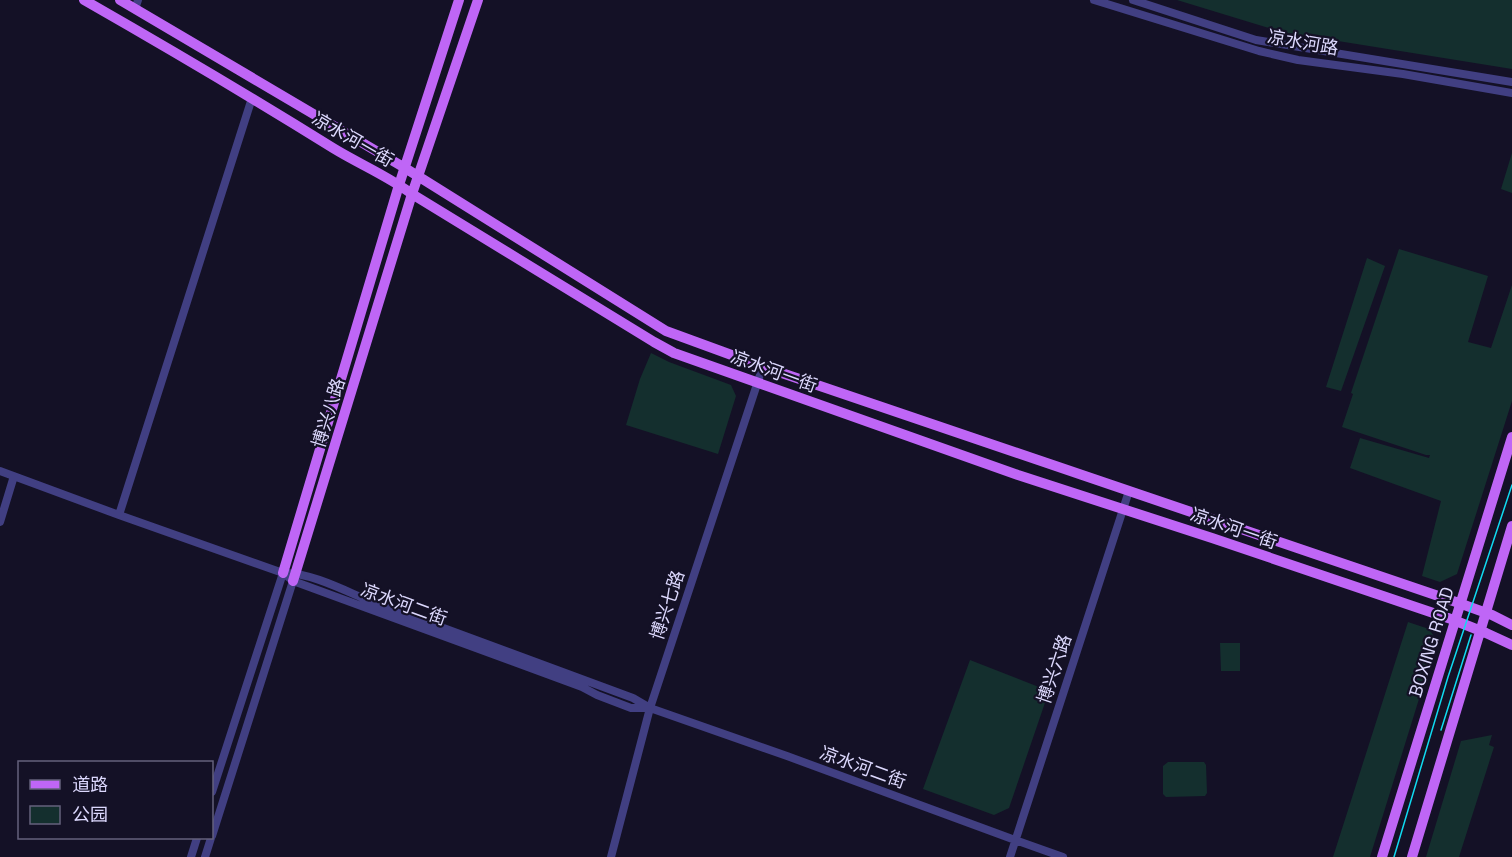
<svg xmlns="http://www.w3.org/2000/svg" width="1512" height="857" viewBox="0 0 1512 857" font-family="'Space Grotesk','Noto Sans SC',sans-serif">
<rect width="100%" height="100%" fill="#141126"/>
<path fill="#142f2e" d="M1177,0h335v69l-230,-37z
M1512,153v40l-11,-4z
M1399,249l89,27 -20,66 23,6 21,-63v116l-55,173 -17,8 -18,-6 19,-75 -91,-33 10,-30 69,20 1,-3h-4l-84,-28 11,-33 -2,-1z
M1367,258l18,8 -44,125 -15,-4z
M651,353l18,9 62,23 5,11 -18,58 -92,-29 14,-46z
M1408,622l21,7 6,9 -3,19 -62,200h-37z
M1220,643h20v28h-19z
M970,660l79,31 -40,117 -15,7 -71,-26z
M1492,735l-3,10 5,2 -35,110h-33l35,-116z
M1168,762h36l2,3 1,28 -2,3 -39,1 -3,-3v-28z"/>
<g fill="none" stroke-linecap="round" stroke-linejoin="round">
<path stroke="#413f82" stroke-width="8" d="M1094,0l165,51 39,9 105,14 109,19
M1133,0l123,40 256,42
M135,9l3,-9
M0,471l119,44 164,58 10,8 289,106 15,8 34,13h19
M119,515l133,-417
M0,522l14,-46
M283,573c25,-1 59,16 82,26l268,99 17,10 137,48 228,84 48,17
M212,792l71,-219
M212,836l81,-255
M191,857l6,-19
M205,857l6,-19
M611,857l39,-149 113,-342
M1010,857l119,-366"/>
<path stroke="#bf66f6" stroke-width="10" d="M84,0c84,48 167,97 249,148 26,16 55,28 79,46l242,148 20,11 344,122 194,63 239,81 35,14 26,12
M120,0l285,168 261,163 104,38 686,233 36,13 20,10
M283,573l116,-388 60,-185
M293,581l119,-387 66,-194
M1382,857l130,-420
M1412,857l100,-331"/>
<path stroke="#10dbf1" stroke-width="1.5" d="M1441,730l30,-95
M1394,857l54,-180 64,-192"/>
</g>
<g text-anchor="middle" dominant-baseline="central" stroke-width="4.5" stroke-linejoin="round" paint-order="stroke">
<g font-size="18" fill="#dcd8fd" stroke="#141126">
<text transform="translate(1303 42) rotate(10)">凉水河路</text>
<text transform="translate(353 139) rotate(30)">凉水河一街</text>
<text transform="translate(774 371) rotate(20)">凉水河一街</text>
<text transform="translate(328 413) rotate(-73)">博兴八路</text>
<text transform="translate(1234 528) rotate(19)">凉水河一街</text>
<text transform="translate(404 604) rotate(20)">凉水河二街</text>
<text transform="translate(667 605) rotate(-72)">博兴七路</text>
<text transform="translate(1431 642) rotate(-73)">BOXING ROAD</text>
<text transform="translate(1054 669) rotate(-72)">博兴六路</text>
<text transform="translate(863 767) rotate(20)">凉水河二街</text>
</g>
</g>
<rect x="18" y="761" width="195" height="78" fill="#141126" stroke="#64617c" stroke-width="1.5"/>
<rect x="30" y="780" width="30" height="9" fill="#bf66f6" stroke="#64617c" stroke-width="1.5"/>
<text x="72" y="791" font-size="18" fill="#dcd8fd">道路</text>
<rect x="30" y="806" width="30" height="18" fill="#142f2e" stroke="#64617c" stroke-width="1.5"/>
<text x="72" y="821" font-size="18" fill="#dcd8fd">公园</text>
</svg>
